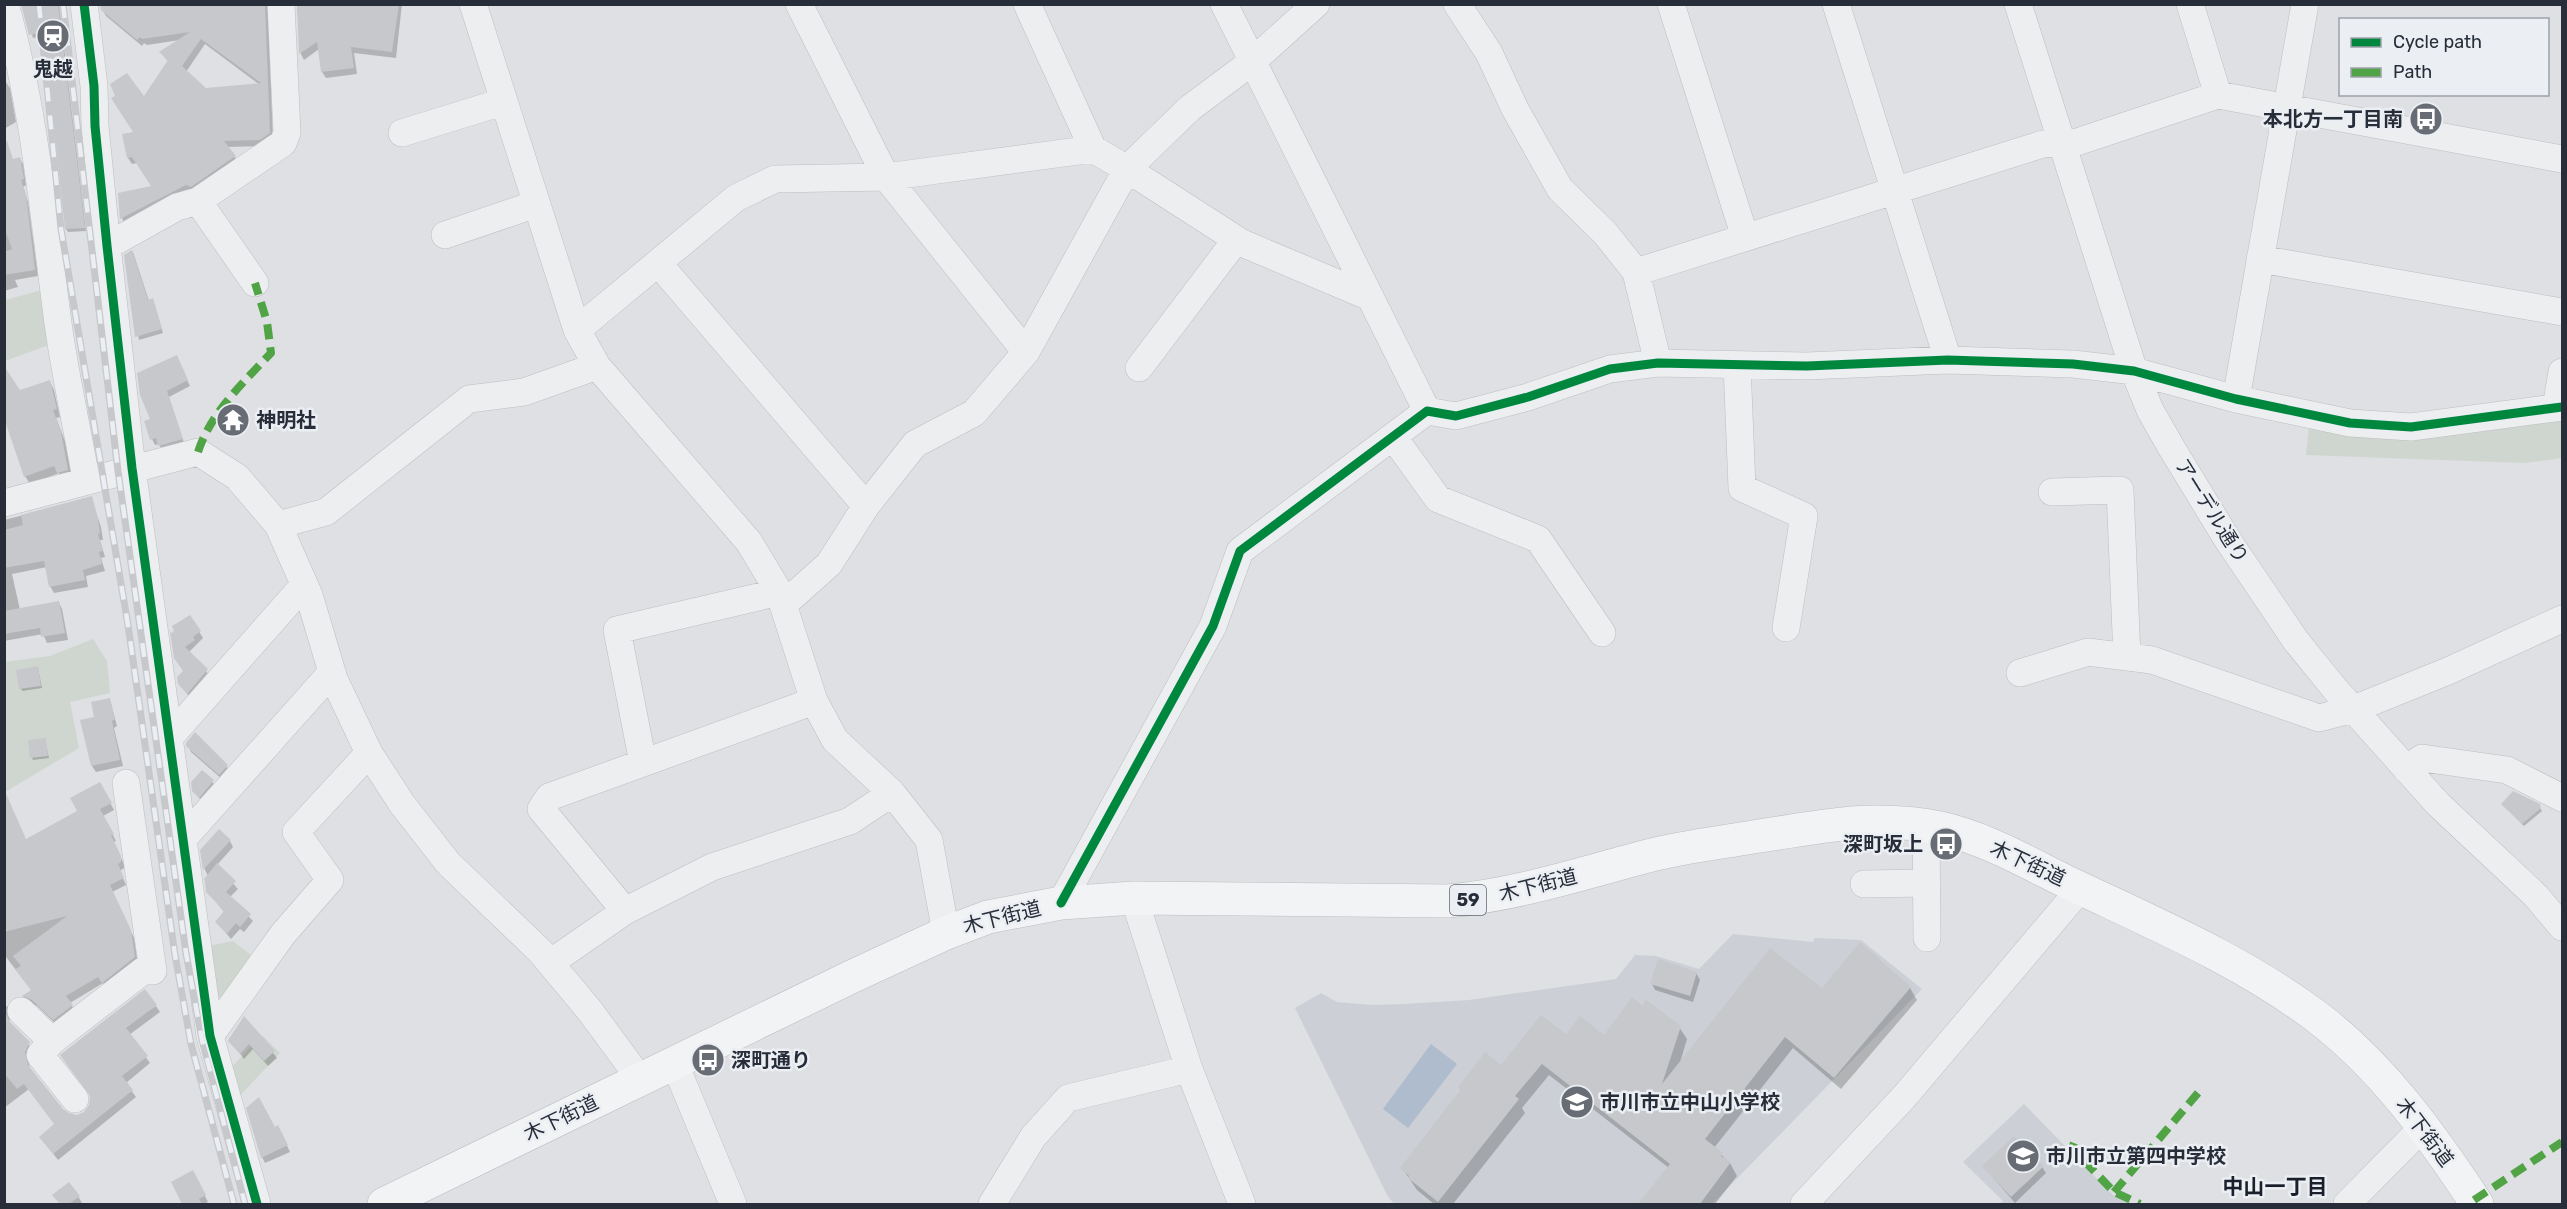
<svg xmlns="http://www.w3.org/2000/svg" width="2567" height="1209" viewBox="0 0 2567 1209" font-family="Rubik,'Noto Sans JP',sans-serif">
<rect width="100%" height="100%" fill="#dee0e3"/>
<path fill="#ccd0d6" d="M1733,934l80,8 2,-4 46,2 61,49 -210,215h-318l-7,-9 -92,-187 26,-15 16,9 34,3 33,-1 65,-4 147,-21 19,-24 21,1 43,13z
M2024,1104l89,91 19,9h-132l3,-3 -40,-39z"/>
<path fill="#cfd6cf" d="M42,290l12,53 -49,18v-61z
M2562,418v40l-38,5 -218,-8 3,-27z
M93,639l14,22 3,32 -40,9 9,46 -74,44 -1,-130 46,-6z
M233,941l19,15 -30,42 -8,-2 -7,-50z
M262,1035l18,18 -47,50 -8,-29z"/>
<path fill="#aebccd" d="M1431,1044l26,20 -49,64 -25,-19z"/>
<path fill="#0003" fill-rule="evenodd" d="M23,4h36l27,227 -18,1 -2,-3 -20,-194 -13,3z
M106,4h164l-2,8 5,128 -9,6 -37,1 12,16 -44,30 -70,32 -3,-7 -3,-24 34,-6 -16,-25 -5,1 -4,-6 16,-59 25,-37 -8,-9 19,-13 -33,5 -3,-2 -2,3 -36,-30 -4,-7zM205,44l55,41 -55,4 -19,-17z
M297,4h105l-6,54 -42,-5 3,21 -31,4 -4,-6 -3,-23 -15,11 -3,-6z
M4,79l6,9 6,34 -12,7z
M19,158l4,6 3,21 -3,2 5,15 10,74 -23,4 3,7 -14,4v-127z
M133,252l16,49 5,3 9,29 -24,7 -14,-85z
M179,363l11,23 -21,11 16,49 -22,6 -4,-8 -4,1 -3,-6 1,-19z
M50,382l4,8 6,27 -4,1 9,23 7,36 -9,3 -4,-7 -29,11 -5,-8 -6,-84z
M91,498l10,29 2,13h-3l5,17 -4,1 4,13 -19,5 2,11 -34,6 -4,-7 -3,-19 -35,7 8,36 39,-7 3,6 6,31 -21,3 -4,-9 -39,7v-121z
M190,617l13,21 -14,14 21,24 -19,23 -12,-16 5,-12 -5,-7z
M38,668l4,20 -20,3 -1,-3z
M110,700l7,26 -3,2 9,38 -27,6 -4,-6 3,-48z
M45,740l4,18 -16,2 -1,-2z
M188,745l38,21 4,6 -7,8 -32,-28z
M202,772l15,15 -14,16 -9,-12z
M100,784l14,26 -11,6 13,25 -3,1 11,22v4l-4,3 6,14 -14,7 22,46 4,26 -32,25 -3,-6 -33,20 6,9 -18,14 -21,-20 -11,-4 -3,-6 9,-5 -26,-34h-2v-137l22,20 53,-29z
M2538,805l4,6 -18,15 -20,-20z
M230,841l3,6 -16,18 21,24 -8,8 23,24 -9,11 -4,-3 -9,10 -14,-17 8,-9 -17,-21v-16l-3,-6 -3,-20z
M1696,973l4,7 -7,22 -38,-12 -3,-6z
M1910,988l7,12 -76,89 -48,-41 -79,100 16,15 7,13 -22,28h-75l29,-36 -120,-93 -27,33 3,5 -72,91h-19l-17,-14 -15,-22 60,-77 -3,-4 107,-51 38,1 40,-29 35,19 8,12 -8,27 143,-76z
M7,1006l4,6 -2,10 24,28 -5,9 2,11 32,40 7,5 9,1 8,-4 5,-7 1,-8 -26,-35 90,-56 4,6 -31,23 21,28 -24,20 10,14 -78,63 -13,-17 11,-18 -27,-36 -25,19v-101z
M244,1018l33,40 -9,8 -15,-17 -9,10 -15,-20z
M275,1128l6,5 9,19 -25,11 -3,-6z
M1984,1167h58l4,6 -31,30z
M193,1172l15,30 -5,2h-19l-11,-21z
M78,1196l4,7 -2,1h-19l-3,-3z"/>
<path fill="#c6c8cb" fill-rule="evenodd" d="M21,4h37l27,224 -20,1 -21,-197 -15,3z
M100,4h165l5,129 -10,7 -36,1 12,15 -2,1 -43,30 -5,-2 -66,34 -2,-26 33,-7 -19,-29 -5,1 -5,-24 11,-2 -22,-34 4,-2 -5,-12 17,-11 17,23 24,-36 -9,-8 31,-20 -48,7 -2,-2 -3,3 -36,-30zM201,39l60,44 -55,5 -24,-22z
M297,4h102l-7,48 -41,-5 3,21 -33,4 -4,-30 -18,12z
M7,141l6,18 7,-2 4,22 -3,1 5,14 9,76 -31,5v-23l8,-3 -8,-22v-85z
M132,250l16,50 5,-2 9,31 -27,8 -11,-82z
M177,355l11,25 -21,11 16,48 -25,7 -2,-8 -6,2 -6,-19 6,-2 -10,-24 -3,-22z
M4,366l16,24 30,-10 7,29 -4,1 8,22 7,38 -11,3 -3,-7 -30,11 -20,-59z
M92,496l6,23 2,14 -2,1 5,17 -4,1 3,12 -19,6 2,10 -36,7 -5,-26 -40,7v-38l19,-5 -2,-10z
M59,601l6,32 -24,4 -1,-9 -36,6v-23z
M190,615l11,16 -8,6 2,3 -10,7 23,22 -21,25 -9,-10 -1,-7 6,-6 -9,-13 -4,-26 2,1 2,-2 -2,-5z
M38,666l3,20 -22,3 -3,-19z
M110,698l5,21 -3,2 8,39 -29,6 -11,-46 14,-3 -3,-15z
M195,732l33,33 -9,10 -33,-29v-3z
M46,738l2,18 -18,2 -2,-18z
M202,770l12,10 -15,18 -7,-7 -1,-9z
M100,782l12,21 -12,6 14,25 -3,1 10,21v6l-3,2 6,14 -14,7 21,45 4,27 -33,26 -4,-6 -32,19 7,9 -20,15 -21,-20 -10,-4 9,-6 -16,-21 6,-3 -8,-10 54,-40 -63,16v-143l22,50 51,-28 -7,-13z
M2513,791l27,13 1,4 -19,16 -21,-20z
M219,829l12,11 -28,30 -3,-20z
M217,863l19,18 -10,11 25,22 -11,13 -4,-4 -9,11 -12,-12 9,-11 -18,-19 -1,-10 -1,-3z
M1860,942l51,45 -77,91 -49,-41 -80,102 18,14 -2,3 10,6 -31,42h-62l32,-40 -128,-100 -27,32 4,3 -81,103 -30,-24 1,-2 -9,-8 61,-79 -3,-2 27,-35 16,13 40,-50 25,19 14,-18 24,19 28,-38 11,9 2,-7 36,27 -19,58 108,-136 52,40z
M1658,959l39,13 -7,24 -40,-12z
M145,989l12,16 -31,23 22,28 -26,20 11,14 -80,64 -14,-17 15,-13 -30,-40 -7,5 -13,-16v-63l6,12 20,20 -5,10 3,13 35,44 6,4 8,2 7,-3 5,-7 1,-9 -30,-41z
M244,1016l31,35 -11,10 -15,-17 -9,10 -12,-13z
M259,1097l16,30 3,-2 10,20 -27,13 -15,-50z
M2014,1136l30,30 -33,31 -29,-31z
M193,1170l13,25 -7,4 3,5h-20l-11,-22z
M69,1182l11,14 -11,8h-9l-8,-9z"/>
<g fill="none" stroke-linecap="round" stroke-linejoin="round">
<defs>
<path id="minor" d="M5,4c29,103 39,213 53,319 7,52 19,104 28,156
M84,4l10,82 1,40 12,120 25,222 78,568 47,168
M473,4l104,326 20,36 152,176 30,50 35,109 21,39 57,53 37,47 17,93
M799,4l87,173 140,175
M1027,4l66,145
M1224,4l203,407
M1457,4l32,49 26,56 45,80 45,44 31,39 22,91
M1671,4l74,233
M1836,4l112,356
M2018,4l116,367 16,39 21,37 56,92 69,102 39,48 103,115 98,92 26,31
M2190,4l28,91
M402,133l100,-31
M198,201l57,82
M445,235l91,-31
M107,246l70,-39 21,-6 85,-58 4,-10 -6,-129
M2260,259l302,53
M658,263l208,243
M1636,272l407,-128 34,-2 141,-47 344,64
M577,330l159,-132 39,-19 111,-2 207,-28 34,20 115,74 128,54
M1737,365l5,123 62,28 -18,112
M1139,368l97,-128
M2236,399l69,-395
M2556,408l6,-36
M1394,438l44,61 100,40 64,94
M2052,492l68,-2 7,167
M4,503l194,-51 39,25 41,48 31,70 25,84 35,74 33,51 46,59 92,88 50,60 50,68
M278,525l48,-13 143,-113 55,-7 73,-26
M783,605l46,-41 37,-58 49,-62 59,-31 52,-61 101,-183 63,-61 63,-47 63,-57
M2020,673l68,-21 64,8 167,58 35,-9 94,-38 114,-52
M169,738l135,-153
M643,763l-26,-133 162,-38
M2406,769l16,-11 85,12 55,28
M126,783l27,188
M1926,826l1,112
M183,839l149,-167
M1864,884l63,-1
M1134,898l55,171 53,135
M1061,903l152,-277 27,-75 187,-140 29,5 72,-19 82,-28 48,-6 149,3 141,-6 125,4 61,7 102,28 114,24 61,4 151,-20
M625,911l-84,-102 8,-12 265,-96
M550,963l75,-52 87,-44 138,-46 42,-28
M21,1011l31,30
M210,1036l73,-102 47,-54 -34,-48 73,-79
M674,1062l59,142
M75,1099l-35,-44 12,-14 100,-77
M992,1204l41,-67 35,-39 121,-29
M1804,1204l100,-107 177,-209
M2347,1204l77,-78"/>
<path id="major" d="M384,1204l467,-227 95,-44 42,-16 73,-14 73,-5 314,3c69,-6 134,-28 200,-45 35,-9 70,-13 105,-19 33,-5 66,-11 99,-14 28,-2 59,-1 88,5 45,10 88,35 129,55 84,40 174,78 248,134 66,50 115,119 160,187"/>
</defs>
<use href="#minor" stroke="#bcbec1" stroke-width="28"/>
<use href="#major" stroke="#bbbdc1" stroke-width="34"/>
<use href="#minor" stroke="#edeef0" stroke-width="27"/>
<use href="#major" stroke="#f2f3f4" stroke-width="33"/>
<defs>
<path id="rail" d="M39,4l22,225 67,396 47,330 16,89 43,160
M63,4l55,467 68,482 16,87 43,164"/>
</defs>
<use href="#rail" stroke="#c6c8cb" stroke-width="7"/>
<use href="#rail" stroke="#ebeef3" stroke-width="4.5" stroke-dasharray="14" stroke-linecap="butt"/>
<path stroke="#51a445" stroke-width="8" stroke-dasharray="15 8" stroke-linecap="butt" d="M198,452c13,-40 45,-69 73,-99l-4,-31 -12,-39
M2074,1143l-2,5 42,44 26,12
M2114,1192l89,-105
M2474,1200l88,-58"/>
<defs>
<path id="cycleway" d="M84,4l10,82 1,40 12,120 25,222 78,568 47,168
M1061,903l152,-277 27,-75 187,-140 29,5 72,-19 82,-28 48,-6 149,3 141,-6 125,4 61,7 102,28 114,24 61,4 151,-20"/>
</defs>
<use href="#cycleway" stroke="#ebeef3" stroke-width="13"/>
<use href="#cycleway" stroke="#00873e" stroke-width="9"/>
</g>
<defs>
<symbol id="station-disc" viewBox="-11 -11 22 22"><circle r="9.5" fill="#676c75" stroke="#ebeef3"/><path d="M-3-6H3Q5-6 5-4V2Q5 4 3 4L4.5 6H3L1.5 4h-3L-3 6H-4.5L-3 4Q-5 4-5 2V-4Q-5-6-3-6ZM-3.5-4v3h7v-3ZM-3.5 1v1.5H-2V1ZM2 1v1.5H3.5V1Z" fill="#fff"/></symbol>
<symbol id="bus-disc" viewBox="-11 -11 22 22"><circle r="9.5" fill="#676c75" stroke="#ebeef3"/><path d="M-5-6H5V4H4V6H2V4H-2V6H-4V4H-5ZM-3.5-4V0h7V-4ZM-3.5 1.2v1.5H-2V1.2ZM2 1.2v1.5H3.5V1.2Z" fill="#fff"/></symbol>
<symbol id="temple-disc" viewBox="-11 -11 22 22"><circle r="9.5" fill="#676c75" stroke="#ebeef3"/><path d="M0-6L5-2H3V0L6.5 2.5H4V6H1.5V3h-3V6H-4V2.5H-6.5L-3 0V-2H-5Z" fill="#fff"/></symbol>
<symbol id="school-disc" viewBox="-11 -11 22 22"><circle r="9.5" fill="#676c75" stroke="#ebeef3"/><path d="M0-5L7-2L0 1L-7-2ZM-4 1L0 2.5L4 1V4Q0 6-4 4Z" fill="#fff"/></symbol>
</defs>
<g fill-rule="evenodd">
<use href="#station-disc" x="34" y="17" width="38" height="38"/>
<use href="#bus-disc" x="2407" y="100" width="38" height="38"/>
<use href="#temple-disc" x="214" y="401" width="38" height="38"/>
<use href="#bus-disc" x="1927" y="825" width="38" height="38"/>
<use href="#bus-disc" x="689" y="1041" width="38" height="38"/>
<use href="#school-disc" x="1558" y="1083" width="38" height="38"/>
<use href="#school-disc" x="2004" y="1137" width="38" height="38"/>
</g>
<g text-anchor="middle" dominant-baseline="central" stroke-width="5" stroke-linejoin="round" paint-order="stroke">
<rect fill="#ebeef3" stroke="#626872" stroke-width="1.5" x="1450" y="885" width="36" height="30" rx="4.5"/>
<g font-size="18" font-weight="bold" fill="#272e3a">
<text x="1468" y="900">59</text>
</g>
<g font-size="20" font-weight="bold" fill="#272e3a" stroke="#ebeef3" text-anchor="start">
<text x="53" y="69" text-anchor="middle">鬼越</text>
<text x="2403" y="119" text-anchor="end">本北方一丁目南</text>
<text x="256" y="420">神明社</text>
<text x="1923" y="844" text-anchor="end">深町坂上</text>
<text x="731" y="1060">深町通り</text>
<text x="1600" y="1102">市川市立中山小学校</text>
<text x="2046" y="1156">市川市立第四中学校</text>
</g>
<g font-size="20" fill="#272e3a" stroke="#ebeef3">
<text transform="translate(2212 511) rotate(58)">アーデル通り</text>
<text transform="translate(2028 863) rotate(25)">木下街道</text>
<text transform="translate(1538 885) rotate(-14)">木下街道</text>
<text transform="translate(1002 917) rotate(-14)">木下街道</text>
<text transform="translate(561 1118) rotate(-26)">木下街道</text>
<text transform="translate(2425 1132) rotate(53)">木下街道</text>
</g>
<g font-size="21" font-weight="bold" fill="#1a1f2b" stroke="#ebeef3">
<text x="2275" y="1186">中山一丁目</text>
</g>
</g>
<rect width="2567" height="1209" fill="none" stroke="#272e3a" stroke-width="12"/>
<rect x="2339" y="18" width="210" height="78" fill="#ebeef3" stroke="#9da1a9" stroke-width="1.5"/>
<rect x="2351" y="38" width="30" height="9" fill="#00873e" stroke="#9da1a9" stroke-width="1.5"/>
<text x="2393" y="48" font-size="18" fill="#272e3a">Cycle path</text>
<rect x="2351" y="68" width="30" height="9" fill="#51a445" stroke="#9da1a9" stroke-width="1.5"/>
<text x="2393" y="78" font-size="18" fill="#272e3a">Path</text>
</svg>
